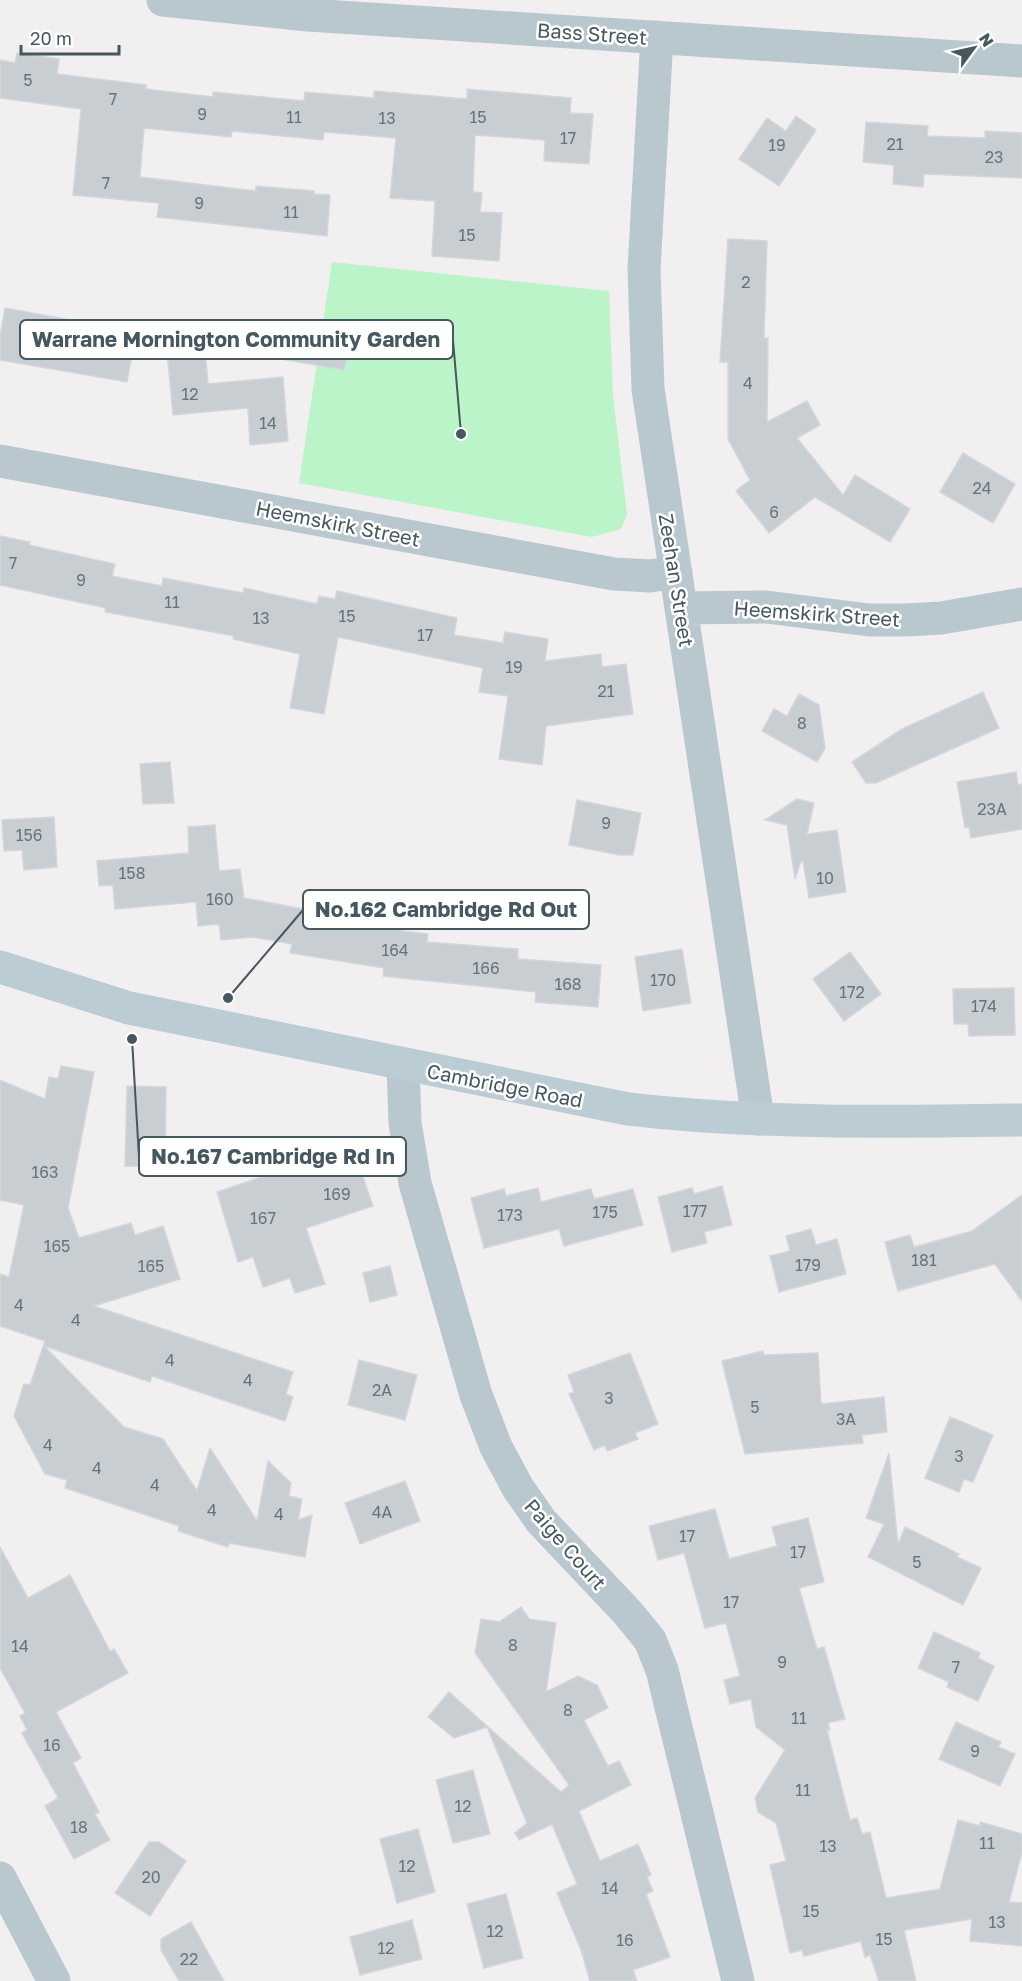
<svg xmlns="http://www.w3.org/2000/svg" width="1022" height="1981" viewBox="0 0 1022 1981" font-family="'Golos Text',sans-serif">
<rect width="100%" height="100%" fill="#f2eff0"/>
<path fill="#baf4c8" d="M332,262l277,29 4,105 14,118 -6,15 -29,8 -293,-54z"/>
<path fill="#c9ced3" stroke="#d3d7dc" stroke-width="1.5" d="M17,53l42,6 -2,15 89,11v4l67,8v-5l91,9 1,-9 69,6v-7l93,8v-10l104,9 -1,15 23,1 -4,50 -45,-3 1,-21 -70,-5 -2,57 9,1 -2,19 22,1 -3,48 -67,-5 3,-55 -45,-3 6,-60 -72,-6 -1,8 -91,-9 -1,6 -87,-9 -4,49 116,14v-5l58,5v3l16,1 -3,41 -170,-19 2,-14 -86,-8 8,-86 -81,-11v-38l15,3z
M796,116l20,14 -37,56 -40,-27 28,-41 19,13z
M866,122l62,4 -1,10 58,2v-7l37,2v45l-98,-4 -1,13 -30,-3 1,-19 -31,-3z
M728,239l39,2 -3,97h4l-1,84 40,-21 13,24 -23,13 46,57 12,-20 55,34 -20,33 -75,-45 -46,36 -33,-42 14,-11 -22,-41v-77h-8z
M5,308l131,24 -9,50 -127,-22v-24z
M286,331l64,12 -6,27 -63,-11z
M205,348l3,36 75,-7 5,64 -38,4 -2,-37 -75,7 -6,-63z
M963,453l52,31 -22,39 -53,-31z
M0,536l30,6 -1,3 86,19 -3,12 50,10 1,-8 80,15 1,-5 73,16 2,-8 16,3 2,-8 120,27 -3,17 49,8 2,-11 43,7 -3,22 56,-7 1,13 24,-3 7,50 -87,12 -4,39 -43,-6 9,-63 -29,-4 4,-24 -145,-31 -14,77 -34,-6 10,-54 -67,-15 1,-3 -129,-24 1,-4 -106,-23z
M983,692l16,36 -123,55h-10l-14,-21 50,-33z
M799,694l20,11 6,43 -8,14 -55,-31 12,-22 13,7z
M170,762l4,41 -31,1 -3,-40z
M1016,772l2,13 4,-1v45l-51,9 -2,-11 -4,1 -8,-46z
M797,799l17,4 -7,31 30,-4 9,62 -37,6 -6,-37h-2l-6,18 -8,-54 -22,-5z
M577,800l64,13 -8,42h-14l-50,-10z
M54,817l3,50 -33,3 -2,-20 -18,1 -2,-31z
M215,825l4,46 21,-2 4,29 123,23 1,-8 35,5 -1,13 26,3 -1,8 91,7v10l83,6 -3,42 -63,-5 1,-10 -153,-16 1,-8 -94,-15 2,-9 -40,-7 -31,3 -2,-16 -21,2 -2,-24 -81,7 -2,-24 -14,1 -2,-25 92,-8 -1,-26z
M682,949l9,54 -48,8 -8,-54z
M850,952l31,42 -37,27 -31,-42z
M1014,988l1,47 -46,1 -1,-12h-14l-1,-35z
M61,1066l33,6 -26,136 11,30 52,-15 4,12 28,-9 17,53 -86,27 199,66 -7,22 7,3 -8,24 -133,-45 -2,6 -106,-36 80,81 39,12 34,52 13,-43 47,73 11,-60 23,22 -2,13 13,3 -4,21 14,-5 -7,42 -76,-14 -1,4 -50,-16 1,-5 -114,-38 2,-8 -22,-6 -31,-58 10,-32 6,1 15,-44 -45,-15v-52l9,3 15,-72 -24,-5v-120l45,19 4,-22 9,2z
M127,1086l39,1 -1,80 -40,-1z
M313,1139l10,32 34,-11 16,46 -67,22 19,56 -30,9 -5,-15 -27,9 -10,-30 -15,5 -21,-70 77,-26 -6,-18z
M722,1186l10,39 -28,7 3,11 -35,9 -14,-55 34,-9 2,6z
M538,1188l3,14 50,-13 3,10 39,-10 10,36 -79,21 -5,-17 -75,19 -13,-50 33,-9 2,7z
M1022,1195v106l-27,-37 -97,27 -13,-49 25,-7 4,12 58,-16z
M811,1229l5,16 21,-6 9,35 -67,18 -9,-36 20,-5 -4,-15z
M390,1266l7,29 -27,7 -7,-29z
M763,1351l1,4 54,-2 3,51 63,-7 3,35 -25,3 1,8 -118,11 -23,-93z
M630,1353l28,71 -23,9 3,6 -31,12 -2,-6 -11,5 -25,-56 5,-2 -6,-17z
M359,1360l58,15 -12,45 -57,-15z
M950,1417l43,18 -20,47 -9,-3 -5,13 -34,-14z
M889,1453l9,92 7,-18 54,27 -2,3 24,11 -18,37 -95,-48 16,-33 -18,-6z
M405,1481l15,40 -60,23 -15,-41z
M715,1509l14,50 48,-13 -5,-19 36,-9 16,64 -25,6 18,61 7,-2 21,72 -17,4 2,7h-3l23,90 7,-2 5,16 8,-2 16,66 54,-9 18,-69 22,6v-4l42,12v18l-13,50 13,1v43l-52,-5 2,-22 -68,11 12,51h-37l-9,-26 -5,2 -4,-16 -57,15 -2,-6 -12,3 -20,-88 16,-4 -10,-38 -18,-11 -3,-14 30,-48 -29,-23 -5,-28 -21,5 -6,-24 16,-4 -14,-53 -21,5 -21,-75 -26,7 -9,-34z
M0,1547l28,51 42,-23 40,76 4,-2 14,24 -72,39 25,46 -8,5 26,49 -4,2 15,26 -36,19 -29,-53 13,-8 -36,-65 5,-3 -7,-14 5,-3 -25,-45z
M521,1607l8,12 27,4 -10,69 32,-16 19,9 11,23 -24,12 24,46 11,-5 12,24 -52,26 21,50 38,-17 13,31 -4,2 6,14 -7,3 24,63 -37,13 4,11h-47l-9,-31 -24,-57 20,-9 -25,-60 -33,16 -4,-7 12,-10 -40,-96 -33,11 -26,-21 21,-25 112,100 8,-7 -94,-132 6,-34 18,3z
M934,1632l46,21 -2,5 16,8 -16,35 -31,-14 2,-5 -31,-14z
M956,1722l45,20 -3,5 17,7 -15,32 -61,-27z
M473,1770l17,64 -37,9 -17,-63z
M418,1829l17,63 -38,11 -17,-64z
M149,1842h10l27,19 -36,55 -35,-23z
M506,1894l17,64 -39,10 -17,-64z
M412,1920l10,39 -62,16 -10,-38z
M191,1922l33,59h-45l-18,-31v-11z"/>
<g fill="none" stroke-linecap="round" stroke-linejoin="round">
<path stroke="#b9c7ce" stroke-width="33" d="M163,0l145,15 714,46
M657,37l-13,232 4,120 110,730
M0,461l614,113 36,2 26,-4
M682,608l84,-1 103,13h36l36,-2 81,-14
M403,1065l2,58 10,60 61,212 20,52 22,41 23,33 86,91 23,28 12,30 76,311
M0,1878l54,103"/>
<path stroke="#bbccd5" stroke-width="33" d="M0,967l129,41 499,101c131,15 263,13 394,11"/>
</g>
<g text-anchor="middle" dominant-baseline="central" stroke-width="5" stroke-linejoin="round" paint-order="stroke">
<g font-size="16" fill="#66757c">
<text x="28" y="80">5</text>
<text x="113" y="99">7</text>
<text x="202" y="114">9</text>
<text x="294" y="117">11</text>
<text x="478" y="117">15</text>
<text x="387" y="118">13</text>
<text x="568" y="138">17</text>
<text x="895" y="144">21</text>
<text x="777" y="145">19</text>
<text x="994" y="157">23</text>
<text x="106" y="183">7</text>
<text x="199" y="203">9</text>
<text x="291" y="212">11</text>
<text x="467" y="235">15</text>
<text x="746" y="282">2</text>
<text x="748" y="383">4</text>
<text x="190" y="394">12</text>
<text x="268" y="423">14</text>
<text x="982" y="488">24</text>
<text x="774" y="512">6</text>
<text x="13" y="563">7</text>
<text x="81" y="580">9</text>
<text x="172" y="602">11</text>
<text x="347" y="616">15</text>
<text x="261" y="618">13</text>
<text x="425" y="635">17</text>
<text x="514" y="667">19</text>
<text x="606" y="691">21</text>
<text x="802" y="723">8</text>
<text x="992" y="809">23A</text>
<text x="606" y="823">9</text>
<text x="29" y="835">156</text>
<text x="132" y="873">158</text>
<text x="825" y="878">10</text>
<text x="220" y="899">160</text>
<text x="395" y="950">164</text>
<text x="486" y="968">166</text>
<text x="663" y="980">170</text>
<text x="568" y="984">168</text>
<text x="852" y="992">172</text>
<text x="984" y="1006">174</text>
<text x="45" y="1172">163</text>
<text x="337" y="1194">169</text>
<text x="695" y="1211">177</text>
<text x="605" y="1212">175</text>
<text x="510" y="1215">173</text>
<text x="263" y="1218">167</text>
<text x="57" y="1246">165</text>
<text x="924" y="1260">181</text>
<text x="808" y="1265">179</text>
<text x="151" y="1266">165</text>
<text x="19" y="1305">4</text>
<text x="76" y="1320">4</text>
<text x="170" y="1360">4</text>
<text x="248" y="1380">4</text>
<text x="382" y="1390">2A</text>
<text x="609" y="1398">3</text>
<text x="755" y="1407">5</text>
<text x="846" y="1419">3A</text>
<text x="48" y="1445">4</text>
<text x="959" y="1456">3</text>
<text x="97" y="1468">4</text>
<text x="155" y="1485">4</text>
<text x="212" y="1510">4</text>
<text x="382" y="1512">4A</text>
<text x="279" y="1514">4</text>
<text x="687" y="1536">17</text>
<text x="798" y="1552">17</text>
<text x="917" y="1562">5</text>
<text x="731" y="1602">17</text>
<text x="513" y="1645">8</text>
<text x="20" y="1646">14</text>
<text x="782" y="1662">9</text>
<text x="956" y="1667">7</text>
<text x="568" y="1710">8</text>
<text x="799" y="1718">11</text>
<text x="52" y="1745">16</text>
<text x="975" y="1751">9</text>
<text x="803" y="1790">11</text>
<text x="463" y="1806">12</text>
<text x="79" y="1827">18</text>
<text x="987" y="1843">11</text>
<text x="828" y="1846">13</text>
<text x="407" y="1866">12</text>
<text x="151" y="1877">20</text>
<text x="610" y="1888">14</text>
<text x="811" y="1911">15</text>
<text x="997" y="1922">13</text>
<text x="495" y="1931">12</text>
<text x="884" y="1939">15</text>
<text x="625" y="1940">16</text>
<text x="386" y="1948">12</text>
<text x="189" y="1959">22</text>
</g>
<g font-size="20" fill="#45575f" stroke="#fff">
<text transform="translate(592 33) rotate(4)">Bass Street</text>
<text transform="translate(338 523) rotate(11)">Heemskirk Street</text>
<text transform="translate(677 580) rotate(81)">Zeehan Street</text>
<text transform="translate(817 613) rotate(4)">Heemskirk Street</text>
<text transform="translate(505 1085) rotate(11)">Cambridge Road</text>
<text transform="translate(566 1544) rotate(49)">Paige Court</text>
</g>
</g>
<path fill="none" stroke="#45575f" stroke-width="2" d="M461 434L453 340M228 998L303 910M132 1039L139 1157"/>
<g fill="#45575f" stroke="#fff" stroke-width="2">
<circle cx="461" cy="434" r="6"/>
<circle cx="228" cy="998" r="6"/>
<circle cx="132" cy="1039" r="6"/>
</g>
<g fill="#fff" stroke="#45575f" stroke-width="2">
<rect x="20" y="320" width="433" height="39" rx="6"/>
<rect x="303" y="890" width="286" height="39" rx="6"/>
<rect x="139" y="1137" width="267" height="39" rx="6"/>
</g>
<g font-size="21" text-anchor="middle" font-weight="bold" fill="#45575f">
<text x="236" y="347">Warrane Mornington Community Garden</text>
<text x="446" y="917">No.162 Cambridge Rd Out</text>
<text x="273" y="1164">No.167 Cambridge Rd In</text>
</g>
<g transform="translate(974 48) rotate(57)" stroke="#ffffff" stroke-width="4.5" paint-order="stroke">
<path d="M0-4.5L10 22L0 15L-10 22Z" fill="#45575f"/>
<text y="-9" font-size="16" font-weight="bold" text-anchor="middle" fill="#45575f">N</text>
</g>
<path d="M21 45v9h98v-9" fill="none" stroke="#45575f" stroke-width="3"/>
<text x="30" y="45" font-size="18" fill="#45575f" stroke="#ffffff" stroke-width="4.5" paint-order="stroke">20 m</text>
</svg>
